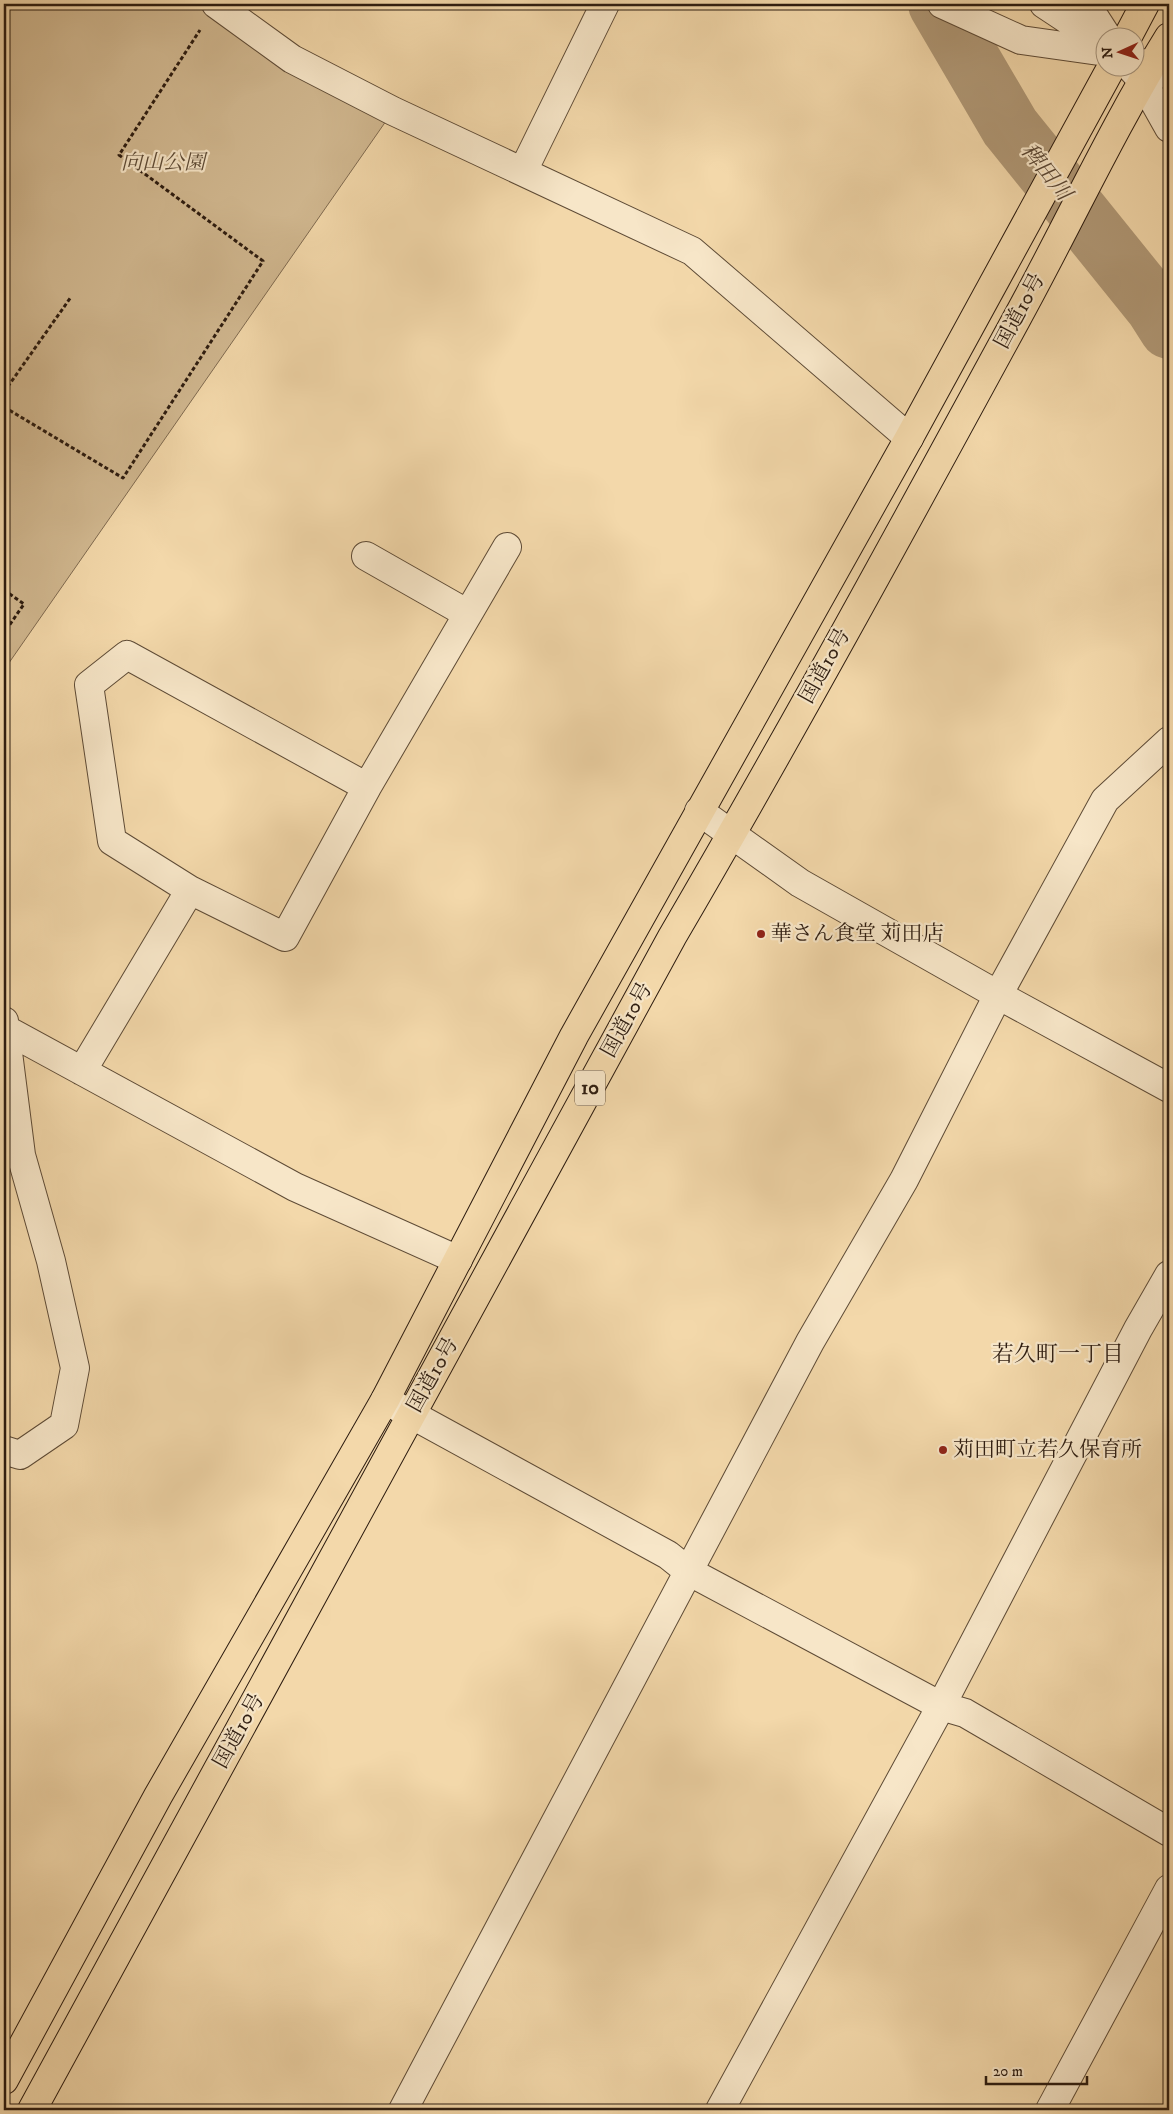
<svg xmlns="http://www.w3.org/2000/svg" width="1173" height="2114" viewBox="0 0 1173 2114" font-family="'IM FELL DW Pica','Noto Serif JP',serif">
<rect width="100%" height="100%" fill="#f3d8aa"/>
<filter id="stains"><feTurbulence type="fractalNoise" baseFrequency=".004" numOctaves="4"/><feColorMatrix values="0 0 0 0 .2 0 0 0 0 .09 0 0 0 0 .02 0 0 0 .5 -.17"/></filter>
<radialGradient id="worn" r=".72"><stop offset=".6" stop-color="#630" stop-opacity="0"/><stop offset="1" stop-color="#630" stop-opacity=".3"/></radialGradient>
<path fill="#d1b890" stroke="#7f6a50" d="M4,4h212l177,107 -389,559z"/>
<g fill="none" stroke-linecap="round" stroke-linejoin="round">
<path stroke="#b09876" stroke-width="60" d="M938,4l72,123 145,180 14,22"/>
<defs>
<path id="minor" d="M216,4l76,55 101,52 299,140 217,187
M942,4l79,36 85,12
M1044,4l62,41
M1086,4l22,34
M1136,61l33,14
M1131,68l11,12 27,48
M523,171l82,-167
M366,556l102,58
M699,811l101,72 198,112 171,93
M190,890l95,47 82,-150
M4,1021l17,134 30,106 24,107 -11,57 -44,30 -16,-5
M5,1029l290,158 163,73
M82,1071l108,-181 -78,-49 -23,-156 38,-30 240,132 140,-240
M385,1400l283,155 20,16 253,135 24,7 204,119
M403,2110l407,-768 94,-162 94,-185 107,-195 64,-59
M720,2110l221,-404 197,-377 31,-54
M1050,2110l119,-221"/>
<path id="highway" d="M1127,38l18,-34
M4,2080l154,-284 227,-396 189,-364 335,-598 202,-370
M32,2110l640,-1173c119,-204 232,-411 345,-619 51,-93 96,-191 152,-281"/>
</defs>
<use href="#minor" stroke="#5e4b36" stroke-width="30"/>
<use href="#highway" stroke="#2d1c10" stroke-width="30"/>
<path stroke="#2d1c10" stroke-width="3" stroke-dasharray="4 2.5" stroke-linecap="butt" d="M4,392l67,-95
M4,407l119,71 140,-217 -144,-106 81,-125
M4,590l20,14 -20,29"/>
<use href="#minor" stroke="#f7e6c8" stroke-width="28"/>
<use href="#highway" stroke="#f3d8aa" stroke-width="28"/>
</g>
<g fill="#8f2418" stroke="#f7e6c8" stroke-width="2">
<circle cx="761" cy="934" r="5"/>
<circle cx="943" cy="1450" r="5"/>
</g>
<g text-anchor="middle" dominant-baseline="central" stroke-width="4.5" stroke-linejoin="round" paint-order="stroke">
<rect fill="#f7e6c8" stroke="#6a5947" stroke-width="1" x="575" y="1070.5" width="30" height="35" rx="4"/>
<g font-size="20" font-weight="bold" fill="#2d1c10">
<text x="590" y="1088">10</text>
</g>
<g font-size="21" font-style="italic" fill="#5e4b36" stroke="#f7e6c8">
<text x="163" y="163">向山公園</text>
</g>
<g font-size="21" fill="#2d1c10" stroke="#f7e6c8">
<text transform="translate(1020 311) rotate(-62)">国道10号</text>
<text transform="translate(825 666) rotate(-61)">国道10号</text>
<text transform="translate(627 1020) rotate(-61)">国道10号</text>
<text transform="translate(433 1375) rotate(-61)">国道10号</text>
<text transform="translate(239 1731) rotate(-61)">国道10号</text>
</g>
<g font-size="21" fill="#2d1c10" stroke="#f7e6c8" text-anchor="start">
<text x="771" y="934">華さん食堂 苅田店</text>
<text x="953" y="1450">苅田町立若久保育所</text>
</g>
<g font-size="22" font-style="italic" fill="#5b4734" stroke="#f7e6c8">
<text transform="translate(1046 172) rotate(51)">稗田川</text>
</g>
<g font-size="22" fill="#2d1c10" stroke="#f7e6c8">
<text x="1058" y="1354">若久町一丁目</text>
</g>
</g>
<rect width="1173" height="2114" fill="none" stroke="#f3d8aa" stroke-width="20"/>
<rect x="5" y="5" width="1163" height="2104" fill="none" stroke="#2d1c10" stroke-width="2.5"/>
<rect x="10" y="10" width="1153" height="2094" fill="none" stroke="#2d1c10"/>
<g transform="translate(1120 52) rotate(267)"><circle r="24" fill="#f7e6c8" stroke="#a6957e"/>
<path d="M0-4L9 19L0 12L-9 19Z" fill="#8f2418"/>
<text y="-8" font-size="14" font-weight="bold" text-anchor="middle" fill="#2d1c10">N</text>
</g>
<path d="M986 2076v8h101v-8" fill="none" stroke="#2d1c10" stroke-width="2.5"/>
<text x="993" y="2076" font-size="15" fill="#2d1c10" stroke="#f7e6c8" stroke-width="4" paint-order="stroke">20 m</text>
<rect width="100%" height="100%" filter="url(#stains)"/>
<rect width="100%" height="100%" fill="url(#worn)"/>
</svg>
